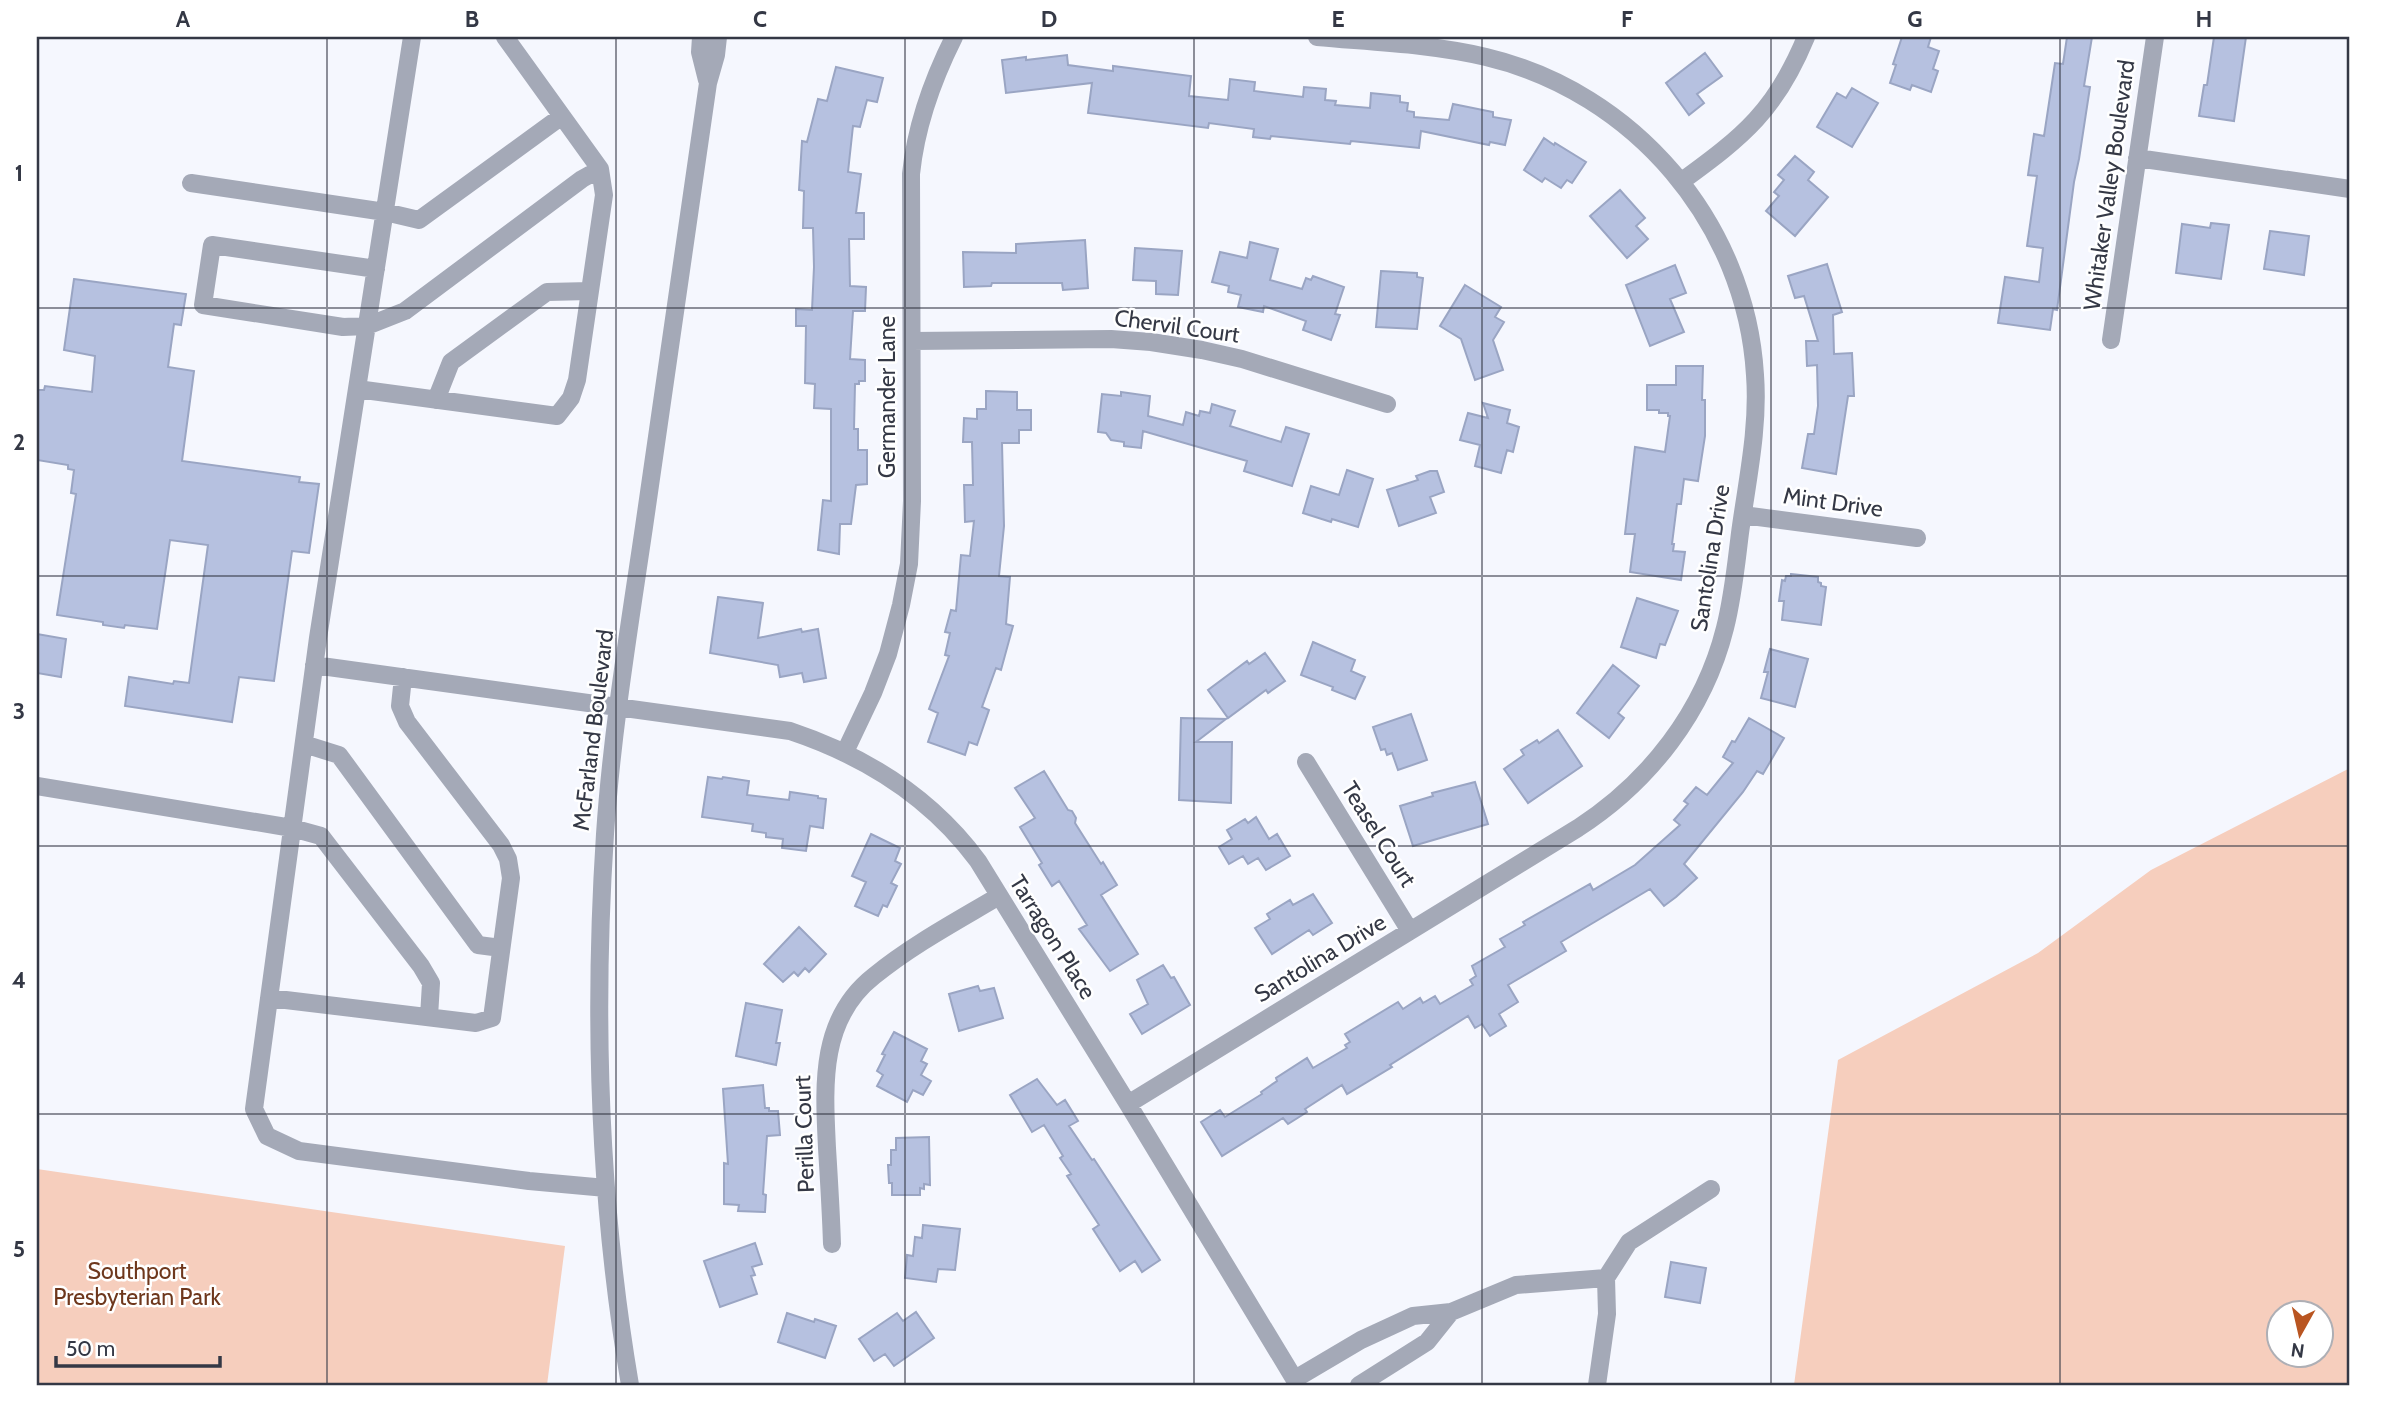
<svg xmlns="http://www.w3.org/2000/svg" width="2387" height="1422" viewBox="0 0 2387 1422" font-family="Cabin,sans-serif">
<rect width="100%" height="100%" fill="#f5f7fe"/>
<path fill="#f6cebd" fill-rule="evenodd" d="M2350,768v617h-556l44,-325 200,-107 113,-83zM2278,1314h42v42h-42z
M37,1169l528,77 -18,139h-510z"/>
<path fill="#b6c1e0" stroke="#9aa5c3" stroke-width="2" d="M1902,37h29l-3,10 11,4 -6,18 5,2 -7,21 -19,-7 -2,5 -20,-7 6,-18 -3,-1z
M2067,37h25l-8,49 6,1 -11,72 -5,23 -17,128 -4,-1 -3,21 -52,-7 7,-46 34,5 4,-34 -16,-2 10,-70 -9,-1 6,-41 10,2 11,-73 8,1z
M2214,37h32l-12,84 -35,-5 5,-31h3z
M1705,53l17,23 -25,18 7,9 -15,12 -23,-32z
M1067,55l1,10 45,6v-5l78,10 -2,20 39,4 2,-21 25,3 -1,9 49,6 1,-10 22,2 -1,11 11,1 -1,4 35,3 1,-15 29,3v6l8,1 -1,8 7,1v5l35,3 4,-16 40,8v5l18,3 -6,25 -15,-3 -1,3 -68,-14 -2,17 -68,-7 -1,3 -79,-8 -1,3 -17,-2 1,-8 -45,-6 -1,5 -120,-15 4,-30 -86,10 -4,-33 24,-3v3z
M836,67l47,11 -6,24 -10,-2 -7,27 -7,-1 -5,46 13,2 -5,39h8v26h-15l1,47 16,1 -1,24h-12l-3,48 15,1v21h-6v3h-4l-1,45h4v21h9v34l-11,1 -5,39h-11l-1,30 -21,-4 5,-50 8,1v-92l-17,-1 1,-24 -10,-1 1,-57h-10v-17l16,1 2,-43 -1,-39h-10l1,-37 -5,-1 3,-49 5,1 11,-43 9,2z
M1852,88l26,15 -26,44 -35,-20 20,-34 9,5z
M1544,138l10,7 1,-2 31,19 -14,21 -5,-3 -6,8 -16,-10 -3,4 -18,-12z
M1795,156l19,16 -6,8 20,17 -33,39 -29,-25 13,-15 -5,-4 10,-12 -6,-5z
M1620,190l25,28 -9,8 12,13 -21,19 -37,-42z
M2211,223l18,2 -8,54 -45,-6 6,-49 28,4z
M2270,231l39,5 -5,39 -40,-6z
M1085,240l3,48 -25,2 -1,-7h-70l-1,3 -27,1 -1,-35 53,1v-9z
M1250,242l28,7 -8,31 32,9 4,-11 5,2 2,-4 31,11 -9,27 5,1 -9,25 -28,-10 3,-9 -42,-15 -1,6 -25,-5 3,-12 -13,-3 1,-6 -17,-4 8,-30 27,6z
M1135,248l47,3 -4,44 -22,-1v-13l-23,-1z
M1827,264l15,48 -9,3 1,39 18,-1 2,43h-6l-12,78 -34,-6 6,-34h6l4,-28 -1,-41 -10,1 -1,-25h12l-14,-45 -9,2 -7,-22z
M1675,265l11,28 -16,6 14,33 -34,14 -24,-61z
M1381,271l36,2v4l6,1 -6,51 -41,-2z
M74,279l112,15 -5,31 -7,-1 -6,43 26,4 -12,90 118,16 -1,5 20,2 -10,69 -17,-2 -18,130 -35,-4 -7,45 -107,-16 4,-29 44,7 1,-3 15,2 19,-138 -38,-5 -13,89 -32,-4 -1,3 -21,-3v-3l-46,-7 19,-121 -5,-1 3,-23 -6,-1v-4l-31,-5v-70h7l1,-4 47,6 3,-36 -31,-6z
M1465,285l36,22 -6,10 9,5 -11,18 10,30 -28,10 -14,-41 -21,-13z
M1676,366h27l-1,34h3v36l-7,45 -14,-2 -3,25h-4l-5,40h2l-1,7 12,1 -4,28 -51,-8 5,-38h-10l10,-87 30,5 5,-36h-2v-3h-9v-3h-12v-25h29z
M986,391l31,1v18h14v20h-12v13h-17l2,83 -5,50 11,1 -4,47 7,2 -12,44 -5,-2 -14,39 7,3 -12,35 -8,-3 -4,13 -37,-13 10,-29 -9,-4 20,-53 -4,-1 5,-22 -5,-1 6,-22 5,1 5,-56 9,1 4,-35 -9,1 -1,-37h9l-1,-43h-9l1,-24 13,1v-10h9z
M1121,392l29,4 -2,20 35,9 3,-13 13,4 1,-5 10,2 2,-9 23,7 -5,15 51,16 5,-15 23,7 -17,52 -48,-15 3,-10 -104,-30 -2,17 -17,-2v-4l-13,-2 -5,-7 -8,-1 4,-38 19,2z
M1483,403l27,7 -3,13 12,4 -6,25 -6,-2 -6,23 -26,-7 5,-21 -20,-5 8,-27 20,5z
M1347,470l26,9 -15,48 -26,-8 -1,3 -28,-9 8,-27 28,9z
M1430,471h7l7,21 -14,5 6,16 -37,13 -12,-36 31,-10 -2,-4z
M1791,574l27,3v5l3,1v3l5,1 -5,38 -39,-5 2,-19h-5l3,-21 3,1 1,-5h5z
M718,597l45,6 -5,35 43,-9 1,3 16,-3 8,49 -22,4 -2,-9 -22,4 -2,-12 -68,-12z
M1637,598l41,13 -13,34 -5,-1 -4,14 -35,-11z
M37,634l29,5 -5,38 -24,-4z
M1313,642l42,18 -4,11 14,6 -10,22 -23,-9 1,-3 -32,-12z
M1770,649l38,10 -13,48 -34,-9 7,-26h-4z
M1265,653l20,28 -17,12 -2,-3 -38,28 -20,-28 39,-29 2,3z
M1613,665l26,21 -21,27 6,5 -15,20 -32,-25z
M1411,714l16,46 -29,10 -6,-17 -5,2 -2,-6 -4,1 -8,-23z
M1181,718l45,1 -30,23h36l-1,61 -52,-3z
M1749,718l35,20 -21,36 -6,-3 -14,21 -59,72 13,14 -21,19 -12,9 -14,-17 -89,53 5,9 -58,34 10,17 -19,12 7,12 -16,10 -8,-12 -7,4 -7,-12 -78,49 2,2 -45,27 -5,-9 -37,24 2,3 -19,12 -5,-6 -61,38 -21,-34 19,-12 5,7 37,-23 -1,-2 16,-11 -1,-3 31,-20 6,10 34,-20 -2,-3 5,-3 -5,-8 53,-32 5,7 17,-11 3,5 12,-7 5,8 33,-19 -3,-5 6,-4 -4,-10 33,-19 -5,-8 25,-14 -2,-3 67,-38 3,6 42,-25 45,-40 -6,-5 14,-16 -4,-3 12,-14 11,8 26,-32 -10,-6 9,-16 3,1z
M1558,730l24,36 -54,37 -24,-34 20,-14 -3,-5 16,-10 2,3z
M1044,771l24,39 4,1 4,7 -1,5 26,41 2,-2 14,23 -16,10 37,59 -28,17 -31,-42 8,-4 -28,-44 -7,5 -13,-21 3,-2 -22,-36 15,-9 -20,-30z
M708,777l14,2 1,-2 26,4 -2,14 42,5 1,-8 28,4v2l8,1 -3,29 -13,-2 -4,25 -24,-3 1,-9 -17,-2v-4l-14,-2 1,-7 -51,-7z
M1475,782l13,42 -75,22 -13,-40 33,-10 -1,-3z
M1256,817l13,22 8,-5 13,22 -24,14 -8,-12 -10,6 -5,-8 -14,8 -10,-17 13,-8 -5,-9 18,-11 3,4z
M871,834l29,14 -5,13 6,3 -10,19 6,3 -10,21 -4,-2 -5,11 -23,-10 11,-24 -14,-6z
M1313,894l19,29 -19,12 -4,-5 -37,24 -17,-26 15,-9 -3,-5 23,-14 3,5z
M799,927l27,27 -17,18 -4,-4 -7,8 -4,-4 -11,10 -19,-18z
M1163,965l8,13 3,-1 16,28 -48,29 -12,-20 18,-10 -11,-24z
M978,986l2,5 14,-3 9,30 -44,13 -10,-37z
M746,1003l36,7 -6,33h4l-4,22 -40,-9z
M894,1032l33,17 -6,12 6,3 -6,11 10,6 -8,14 -10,-5 -6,12 -30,-16 6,-11 -6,-4 8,-16 -3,-1z
M1037,1079l20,26 8,-5 13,21 -9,5 23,34 2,-1 66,101 -18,12 -7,-11 -15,10 -27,-42 6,-4 -32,-49 4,-2 -11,-16 3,-2 -19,-31 -12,7 -22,-37z
M763,1085l2,23h4v3h9l2,24 -13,1 -4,58 3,1 -1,17 -27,-1 1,-6 -15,-1v-41l4,1 -5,-75z
M929,1137l1,48 -6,-1v5l-4,-1v7h-28v-12h-3l-1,-18h3v-15h5v-12z
M923,1225l37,4 -5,41 -17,-1 -2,13 -31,-4 2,-23 6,1 2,-19 7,1z
M755,1243l7,21 -10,3 3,8 -4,1 6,18 -37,13 -16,-46z
M1671,1262l35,6 -6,35 -35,-6z
M916,1312l18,26 -40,28 -9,-12 -11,7 -15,-22 38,-26 6,8z
M787,1313l27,9 1,-3 21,7 -11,32 -47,-16z"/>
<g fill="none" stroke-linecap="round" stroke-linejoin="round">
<path stroke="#a4a9b7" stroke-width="18" d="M412,37l-94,601 -64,471 13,27 32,15 230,30 77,7
M701,37l-1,15 7,28
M2137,158l213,31
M1682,181c62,-45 94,-71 124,-144
M191,183l194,29 34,8 143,-104
M376,269l-164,-24 -9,60 140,22 24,-1 38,-15 177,-132 18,-10
M2111,340l44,-303
M912,341l199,-2 40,3 51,8 40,9 145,45
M357,389l200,27 14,-18 6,-18 27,-185 -4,-26 -95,-132
M436,400l15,-38 96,-70 43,-1
M1743,515l174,23
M314,665l476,66c75,25 140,65 188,130l150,243 170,281
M304,744l35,11 139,190 23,3
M845,752l28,-59 15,-39 13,-49 8,-41 3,-63 -1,-327c5,-49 21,-93 43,-137
M1306,762l104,169
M37,786l255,42 29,8 100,130 10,17 -2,34
M269,998l207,25 16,-5 19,-140 -3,-19 -7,-14 -94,-123 -7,-16 3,-29
M1128,1104l450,-276c71,-46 126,-116 147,-200 8,-31 11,-63 15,-95 7,-52 19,-105 15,-158 -9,-152 -121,-283 -269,-318 -54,-13 -113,-15 -169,-20
M832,1244c-1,-32 -3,-64 -5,-96 -3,-62 -8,-129 47,-172 38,-31 83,-55 125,-80
M1295,1379l66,-39 52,-24 38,-4 65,-27 90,-7 23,-36 82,-53
M630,1385c-31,-182 -37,-367 -25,-551 7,-103 24,-205 39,-307 21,-148 43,-296 64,-444l8,-28 2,-18
M1359,1385l68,-43 24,-30
M1597,1385l10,-71 -1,-36"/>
</g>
<path fill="none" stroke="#343845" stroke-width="2" stroke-opacity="0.55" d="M327,37v1348M616,37v1348M905,37v1348M1194,37v1348M1482,37v1348M1771,37v1348M2060,37v1348M37,308h2313M37,576h2313M37,846h2313M37,1114h2313"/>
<g text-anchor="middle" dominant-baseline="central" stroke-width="5" stroke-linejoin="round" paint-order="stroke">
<g font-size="23" fill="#343845" stroke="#fff">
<text transform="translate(2109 185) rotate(-82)">Whitaker Valley Boulevard</text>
<text transform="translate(1177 326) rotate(8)">Chervil Court</text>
<text transform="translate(887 397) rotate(-90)">Germander Lane</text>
<text transform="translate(1833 502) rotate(8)">Mint Drive</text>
<text transform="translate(1710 558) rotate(-81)">Santolina Drive</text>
<text transform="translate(593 730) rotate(-83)">McFarland Boulevard</text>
<text transform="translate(1379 834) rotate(58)">Teasel Court</text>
<text transform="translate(1053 937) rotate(58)">Tarragon Place</text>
<text transform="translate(1320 958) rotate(-31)">Santolina Drive</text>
<text transform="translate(804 1134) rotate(-92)">Perilla Court</text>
</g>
<g font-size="23" fill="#6e371c" stroke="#fff">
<text x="137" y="1271">Southport<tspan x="137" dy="26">Presbyterian Park</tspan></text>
</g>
</g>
<rect width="2387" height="1422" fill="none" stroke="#ffffff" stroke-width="77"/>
<g transform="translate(2300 1334) rotate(188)"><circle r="33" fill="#ffffff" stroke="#aeafb5" stroke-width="2"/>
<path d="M0-5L12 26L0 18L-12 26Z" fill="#b95521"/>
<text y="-10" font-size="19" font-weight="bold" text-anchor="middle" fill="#343845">N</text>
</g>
<path d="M56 1356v10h164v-10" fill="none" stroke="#343845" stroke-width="3.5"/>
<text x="66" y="1356" font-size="21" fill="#343845" stroke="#ffffff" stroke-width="5" paint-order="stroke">50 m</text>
<rect x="38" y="38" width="2310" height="1346" fill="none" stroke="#343845" stroke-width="2.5"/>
<g font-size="23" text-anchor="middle" font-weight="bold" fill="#343845">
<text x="183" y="27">A</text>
<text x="472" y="27">B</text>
<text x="760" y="27">C</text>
<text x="1049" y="27">D</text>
<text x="1338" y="27">E</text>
<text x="1627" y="27">F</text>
<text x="1915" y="27">G</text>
<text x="2204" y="27">H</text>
<text x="19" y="181">1</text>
<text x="19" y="450">2</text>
<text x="19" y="719">3</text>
<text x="19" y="988">4</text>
<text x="19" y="1257">5</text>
</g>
</svg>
